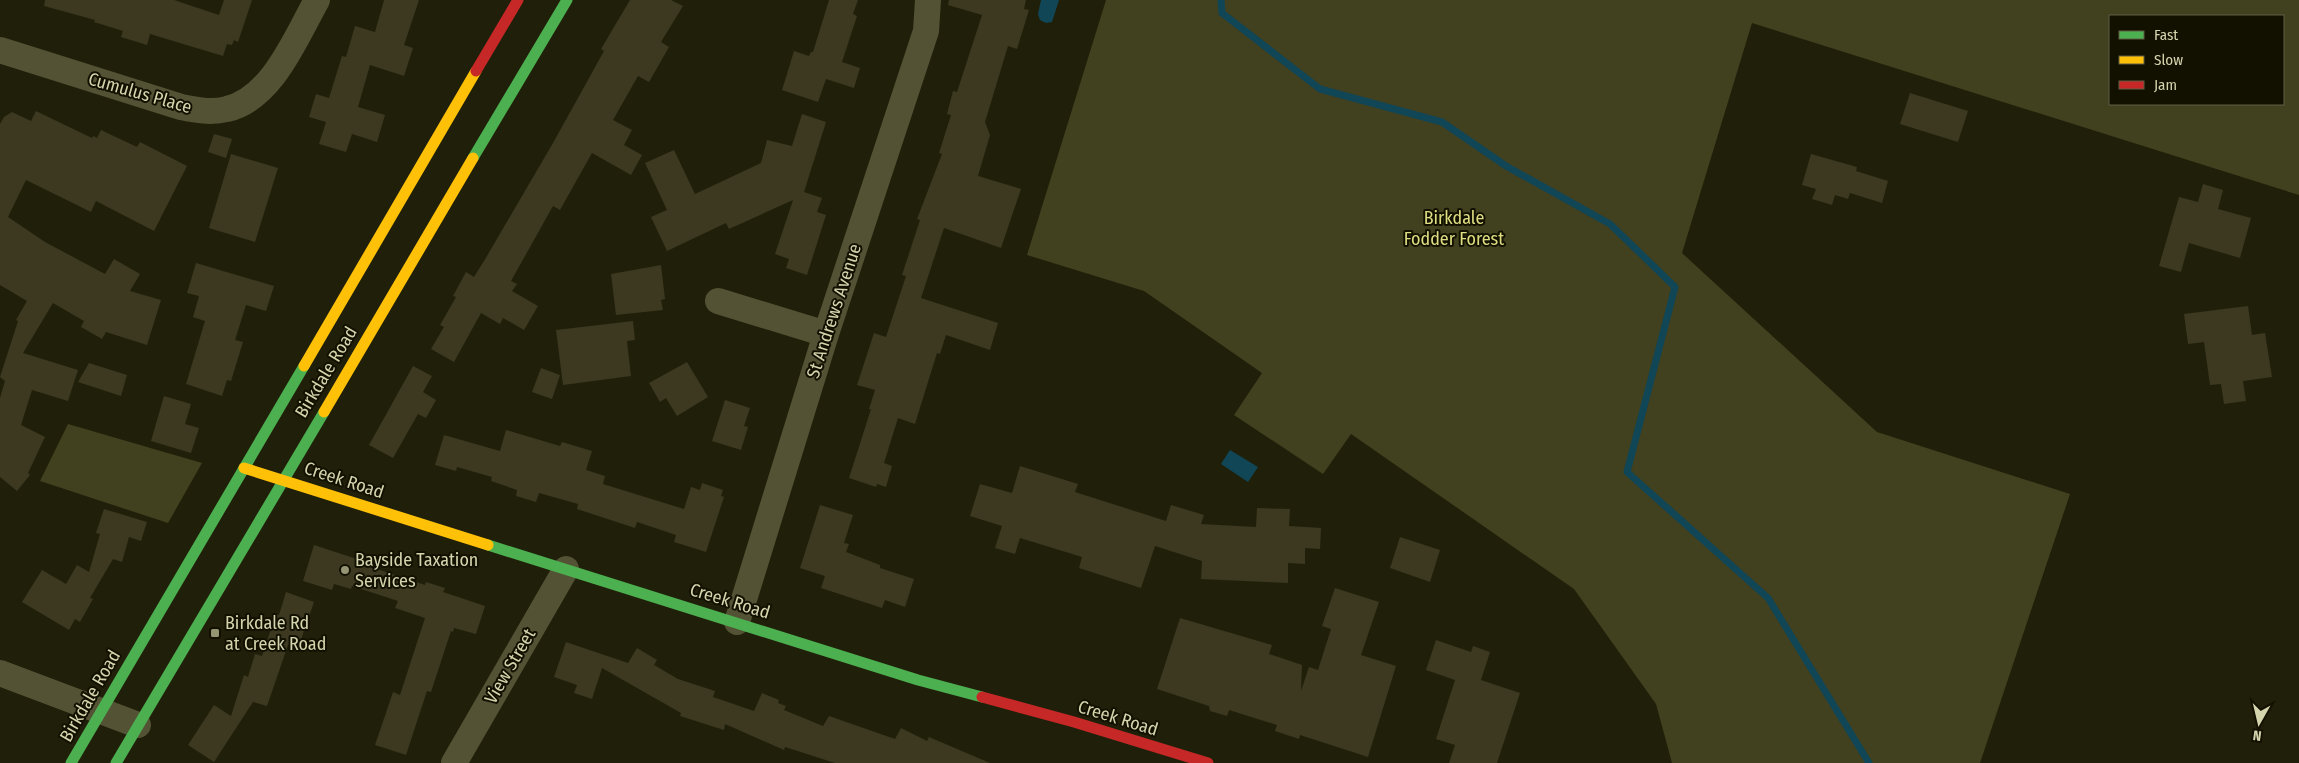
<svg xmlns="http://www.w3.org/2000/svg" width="2299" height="763" viewBox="0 0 2299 763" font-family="'Fira Sans Condensed',sans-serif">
<rect width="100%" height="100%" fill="#20200a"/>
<path fill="#41401f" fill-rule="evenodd" d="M1106,0h1193v195l-547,-172 -70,230 195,179 193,62 -90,269h-308l-16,-59 -82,-115 -223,-155 -28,40 -89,-59 28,-42 -118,-82 -117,-36zM2110,16h173v88h-173z
M68,424l134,39 -34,60 -128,-42z"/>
<path fill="#114657" d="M1041,0h18l-7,22 -6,1 -6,-3 -2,-6z
M1230,450l28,17 -10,15 -27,-18z"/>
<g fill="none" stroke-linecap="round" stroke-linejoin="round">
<path stroke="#114657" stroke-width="7" d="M1221,0l1,13 98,76 122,33 64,44 104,58 65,63 -48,185 141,126 101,165"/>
</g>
<path fill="#3d3820" d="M45,0h129l45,15 5,-15h28l-14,42 -4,-2 -2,5 -5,-1 -4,12 -73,-22 -3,11 -26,-8 2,-6 -29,-9 1,-2 -51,-14z
M384,0h35l-15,45 9,3 -9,28 -34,-11 -12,42 27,8 -8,27 -25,-8 -6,18 -27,-8 7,-22 -17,-5 7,-23 13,4 13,-42 4,1 9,-31 20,6z
M630,0h41l12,6 -22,36 8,5 -20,35 -11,-6 -25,44 19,10 -8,15 18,10 -11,20 -39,-22 -32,57 -7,-4 -42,75 6,3 -5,7 26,15 -14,24 -21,-12 -3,6 -19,-11 -27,49 -23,-13 13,-22 -4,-2 16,-28 -3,-1 13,-24 8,5 10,-16 69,-118 51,-92 -3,-2z
M829,0h29l-5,14 4,2 -15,46 18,6 -6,20 -28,-9 -8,23 -36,-12 12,-39 15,5 2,-4h2z
M949,0h77l-2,9 5,1 -12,39 -9,-3 -23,76 5,13 -12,41 43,13 -20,59 -57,-20 -23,70 77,25 -8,27 -44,-15 -6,19 -3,-1 -22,71 -17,-6 -14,45 8,3 -6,21 -9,-3 -1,3 -27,-9 22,-69h-2l6,-19 -18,-5 17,-52 12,4 20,-61 -4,-1 18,-55 -3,-1 25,-65 -3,-1 12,-38 -4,-1 6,-23 4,1 25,-77 -34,-10z
M1910,93l58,18 -10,31 -58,-18z
M36,111l56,27 1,-2 4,2 4,-8 36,17 3,-5 47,24 -33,65 -58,-30 -5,11 -65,-32 -18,37 37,25 60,32 9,-15 26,15 -10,17 31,9 -14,45 -41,-13 -4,7 -21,-12 3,-6 -31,-18 -30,50 55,17 -10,31 -36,-11 -11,35 24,12 -17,36 2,2 -13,16 -17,-14v-79l5,-17 -5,-4 18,-56 -2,-1 11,-19 -27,-16v-161l4,-7 8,-5 19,9z
M802,114l24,8 -22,70 18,6 -5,14 9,3 -19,60 -21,-7 3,-9 -14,-5 18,-54 -64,29 -3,-6 -59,28 -16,-34 16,-7 -22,-47 29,-13 21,44 66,-31 6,-23 25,6z
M214,134l18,5 -6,19 -18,-6z
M231,154l47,14 -23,74 -46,-14z
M1811,154l46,13 -1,4 32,10 -6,22 -32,-10 -2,6 -13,-4 -3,10 -20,-6 4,-10 -14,-4z
M2203,184l20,6 -5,19 33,9 -11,40 -51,-15 -8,29 -22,-6 20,-69 19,5z
M196,263l78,23 -8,25 -20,-6 -11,35 8,2 -12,39 -4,-1 -5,16 -36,-12 19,-63 -12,-4 6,-21 -12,-3z
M661,265l4,34 -4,1 2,10 -47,5 -5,-41z
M2248,306l4,29 13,-2 7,44 -29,4 3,20 -22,3 -3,-20 -11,1 -6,-43 -16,2 -4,-30z
M633,321l2,19 -8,1 4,35 -68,9 -7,-55z
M687,362l21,35 -31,19 -11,-18 -6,4 -11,-19z
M89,363l38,12 -6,21 -43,-14z
M413,366l19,10 -9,16 13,8 -10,18 -8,-4 -25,44 -24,-13z
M541,368l19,7 -8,24 -20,-7z
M164,396l27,8 -6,20 14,4 -8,25 -40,-12z
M725,400l25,8 -6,18 4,1 -7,23 -29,-9z
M506,430l54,16 2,-4 30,9 -6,19 19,6 -2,8 81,25 7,-22 9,3 2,-7 21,7 -2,6 3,1 -18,55 -32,-10 2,-7 -39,-13 -2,6 -58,-19 1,-5 -39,-11 -3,9 -20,-6 1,-6 -26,-9 1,-4 -35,-10 -1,4 -21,-6 9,-30 56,16z
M1020,466l58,18 -3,8 91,29 5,-16 33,10 -3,9 55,3 1,-19 33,1 -1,17 32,2 -1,21 -15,-1v16l-17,-1v20l-87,-4 1,-18 -47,-15 -14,42 -62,-20 3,-11 -62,-19 -5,16 -20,-6 7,-22 -32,-10 10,-32 32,9z
M820,505l33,10 -9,28 5,1 -3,8 34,13v3l34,11 -9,28 -20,-7 -3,8 -61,-20 4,-12 -25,-8z
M104,509l43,13 -6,19 -12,-4 -7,25 -9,-3 -23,39 3,1 -13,23 -5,-3 -6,11 -47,-28 20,-32 24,14 11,-19 12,7 11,-38 -4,-1z
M1400,537l40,13 -10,32 -40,-14z
M314,545l46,15 -1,3 66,22 1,-3 19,6 -2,4 42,14 -9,28 -22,-6 -1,4 -2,-1 -20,61 -4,-1 -21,64 -31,-10 18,-53 7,3 25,-77 -30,-10 3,-7 -46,-15 -1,3 -17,-5 -2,6 -29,-9z
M1335,588l44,14 -18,53 35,11 -28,91 -68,-22 -1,4 -24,-8 2,-6 -48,-15 -2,6 -17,-5 -1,-5 -52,-17 23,-71 92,27 -3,9 33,11 -1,26 8,-24 9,3 13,-41 -9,-3z
M286,592l28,10 -16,46 -10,-3 -21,61 -14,-4 -39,60 -26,-17 26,-40 17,11 13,-41 4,2 7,-23 7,2 14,-42 3,1z
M1436,640l35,12 2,-6 17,6 -9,28 39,13 -23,70h-48l6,-18 -19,-6 19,-59 -29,-10z
M566,642l62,21 9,-15 20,12 -3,5 24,14 37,12 -2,6 41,14 8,-18 17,7 -1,3 8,3 -2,4 39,16 6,-10 66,23 6,-11 26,13 2,-4 61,26h-155l-50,-16 -1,3 -59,-26 -1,6 -44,-14 1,-3 -79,-45 -10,31 -18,-6 3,-8 -23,-8z"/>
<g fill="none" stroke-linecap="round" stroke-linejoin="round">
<path stroke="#535235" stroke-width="26" d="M0,50l181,57c15,3 30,6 46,2 45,-10 69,-72 90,-109
M718,301l108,33
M737,622l89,-288 100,-303 2,-31
M0,673l138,52
M454,763l112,-194"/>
<path stroke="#4caf50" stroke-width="11" d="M473,158l94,-158
M488,545l430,135 64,17
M71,763l233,-397
M116,763l208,-351"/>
<path stroke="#ffc107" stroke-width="11" d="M304,366l172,-295
M324,412l149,-254
M244,468l244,77"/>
<path stroke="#c62828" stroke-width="11" d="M476,71l42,-71
M982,697l92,25 134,41"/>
</g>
<g fill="#959574" stroke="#121100" stroke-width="2">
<circle cx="345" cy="570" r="5"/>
<rect x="210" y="628" width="10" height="10" rx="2.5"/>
</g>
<g text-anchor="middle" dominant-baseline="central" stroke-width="4" stroke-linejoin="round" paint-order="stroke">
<g font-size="18" fill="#d4d4ad" stroke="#121100">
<text transform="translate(140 93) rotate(16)">Cumulus Place</text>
<text transform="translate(834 311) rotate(-72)">St Andrews Avenue</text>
<text transform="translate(326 372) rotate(-59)">Birkdale Road</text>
<text transform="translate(344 480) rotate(18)">Creek Road</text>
<text transform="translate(730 601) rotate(17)">Creek Road</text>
<text transform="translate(510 666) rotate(-60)">View Street</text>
<text transform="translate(90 696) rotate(-60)">Birkdale Road</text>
<text transform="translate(1118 718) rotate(17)">Creek Road</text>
</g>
<g font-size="18" fill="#dedd81" stroke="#121100">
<text x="1454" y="218">Birkdale<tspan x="1454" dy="21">Fodder Forest</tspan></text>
</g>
<g font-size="18" fill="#d4d4ad" stroke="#121100" text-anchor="start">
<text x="355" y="560">Bayside Taxation<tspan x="355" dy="21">Services</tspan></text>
<text x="225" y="623">Birkdale Rd<tspan x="225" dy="21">at Creek Road</tspan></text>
</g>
</g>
<rect x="2109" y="15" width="175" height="90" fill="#121100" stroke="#605f45"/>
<rect x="2119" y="31" width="25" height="8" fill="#4caf50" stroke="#605f45"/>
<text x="2154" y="40" font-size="15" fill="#d4d4ad">Fast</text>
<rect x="2119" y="56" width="25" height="8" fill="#ffc107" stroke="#605f45"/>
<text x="2154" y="65" font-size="15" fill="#d4d4ad">Slow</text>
<rect x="2119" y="81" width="25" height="8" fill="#c62828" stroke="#605f45"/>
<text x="2154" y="90" font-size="15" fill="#d4d4ad">Jam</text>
<g transform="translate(2259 723) rotate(188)" stroke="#121100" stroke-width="4" paint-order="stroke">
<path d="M0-4L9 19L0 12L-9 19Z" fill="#d4d4ad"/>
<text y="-8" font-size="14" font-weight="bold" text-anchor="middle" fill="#d4d4ad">N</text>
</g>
</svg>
